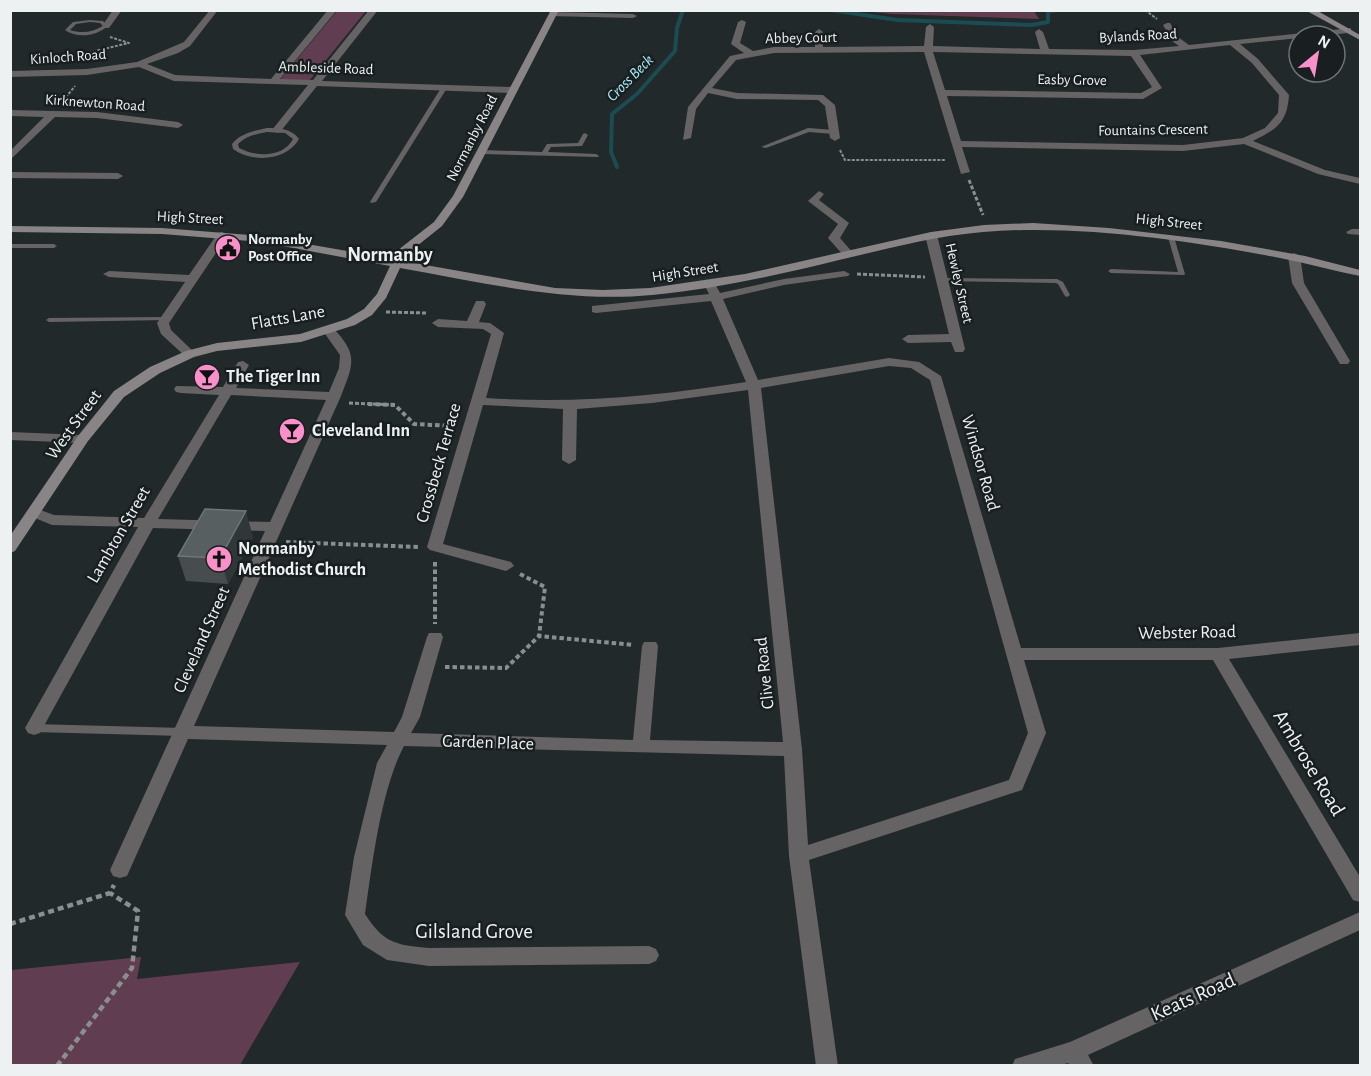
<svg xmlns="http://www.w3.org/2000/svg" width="1371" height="1076" viewBox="0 0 1371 1076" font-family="'Alegreya Sans',sans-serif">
<rect width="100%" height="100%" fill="#22292a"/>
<path fill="#603d50" d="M337,11h29l-57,70h-30z
M1034,11l5,8 -148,-5 -27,-3z
M141,957l-4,22 163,-17 -60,103h-229v-95z"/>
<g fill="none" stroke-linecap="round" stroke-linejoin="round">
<path stroke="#1b4c52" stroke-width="4" d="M831,10l66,10 135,5 16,-3v-11l10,-1
M617,167l-6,-15 1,-38 25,-20 38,-43 2,-23 6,-18"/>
<path stroke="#898e8f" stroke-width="2" stroke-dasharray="3 1.5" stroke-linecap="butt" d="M1145,10l12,9
M73,60l5,-5 51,-12 -19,-6
M63,101l12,-15
M840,150l5,10h101"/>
<path stroke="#898e8f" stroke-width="3" stroke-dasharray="4 2" stroke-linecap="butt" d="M969,180l14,35
M857,274l68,3
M386,312l41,1
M253,330l8,-16
M349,403l46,2"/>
<path stroke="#898e8f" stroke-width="4" stroke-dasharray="4.5 3" stroke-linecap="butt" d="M368,404l27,1 19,19 39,2
M286,542l133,5
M435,562v62
M520,574l25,13 -6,49
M445,667l61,1 33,-32 95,9"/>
<path stroke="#898e8f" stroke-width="4.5" stroke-dasharray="6 4" stroke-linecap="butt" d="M10,924l100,-31 4,-8
M57,1066l75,-98 6,-57 -28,-18"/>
<path fill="#666365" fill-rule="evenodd" d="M90,20l13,1 5,5c-12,10 -30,13 -43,4l8,-8zM90,22l10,1 3,3c-10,6 -21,8 -33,4l6,-6z
M444,86l3,2 -71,114 -5,1 -1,-1 71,-114z
M267,128c12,0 24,0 32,11 -12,22 -47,24 -66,10l-1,-5c9,-11 22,-13 35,-16zM267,132l18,1 8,6c-10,19 -37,18 -54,9l-1,-4c8,-8 18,-10 29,-12z
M808,128l26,2 3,2 -3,2 -25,-2 -43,16 -5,-1z
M585,133l3,2 -6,11 -31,1 -3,5 48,2 3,2 -1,1 -116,-3 -3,-2 3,-2 60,2 5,-8 31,-1 5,-9z
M1171,235l3,2 11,37 -1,1 -73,-2 -3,-2 3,-2 67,3 -10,-35z
M10,244h44l3,2 -3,2h-44z
M941,278l116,1 6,3 7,13 -3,2 -2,-1 -7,-12 -2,-1 -117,-2 -1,-1z
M165,317l3,2 -1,1 -118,2 -3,-2 3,-2z
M34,724l149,4 3,1 2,3 -2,3 -3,1 -149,-4 -3,-1 -2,-3 2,-3z"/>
<path fill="#666365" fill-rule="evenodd" d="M113,10h9l-13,18h-6l-1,-2z
M210,10h8l-28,36 -12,7 -31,11 28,11 96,4 57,-69h9l-57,69 33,1 56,-70h9l-56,71 191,6 5,3 -5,3 -196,-7 -37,46 -3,1 -5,-3 36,-45 -134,-4 -35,-14 -52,8 -77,2v-6l77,-2 50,-7 47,-20z
M553,12l80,2 4,2 -4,2 -83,-2v-4z
M742,20l4,2 -6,21 13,8 21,-4h41v-15l4,-3 4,3v15l101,-1 2,-19 4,-3 4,3 -1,19 107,3 -5,-17 4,-3 4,3 6,17 85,1 45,-4 -7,-5 -9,-16 4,-2h3l8,14 11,8 162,-17v4l-3,1 -108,11 18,15 31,36c-2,28 -12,34 -36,46l72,29 35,8v6l-42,-10 -74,-30 -61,7 -221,-4 8,25 -9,2 -37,-122 -150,1 -38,7 -24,28 25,5 86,2 12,10 5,33 -5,3 -5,-3 -5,-32 -7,-6 -81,-1 -29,-6 -12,16 -5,29 -8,2 5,-33 42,-51 14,-3 -13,-9 7,-22zM1230,45l22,18 27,32 -1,18 -13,15 -22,10 -60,7 -222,-4 -14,-45 196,3 19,-11 -22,-33zM933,52l198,4 21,31 -11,6 -196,-3z
M10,110l87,2 81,10 5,3 -5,3 -81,-10 -42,-1 -45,43v-9l34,-34 -34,-1z
M10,172l108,1 5,3 -5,3 -108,-1z
M819,191l5,3 -5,6 30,23 -9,15 14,16 -2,2h-8l-16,-18 10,-14 -30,-23z
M1352,229h8v6l-12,-1 -2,-2z
M222,232l6,3 -59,88 2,7 25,24 -6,4 -4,-1 -25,-23 -4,-11 28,-41 -76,-5 -6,-3 6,-3 80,4 29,-42z
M931,232l6,3 28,114 -2,3h-8l-4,-10 -43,1 -6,-4 6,-4 41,-1 -24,-99z
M1294,253l6,3 4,27 46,78 -2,3h-8l-48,-81 -4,-27z
M844,271l6,3 -2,2 -64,9 -61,14 35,81 131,-22 30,4 22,14 80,272h197l142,-15v12l-131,14 131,218v25l-7,-2 -140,-240h-189l22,73 -24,57 -213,70 29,206h-22l-27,-210 -5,-100 -380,-10c-23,43 -32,119 -39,168 19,29 30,31 64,34l220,-2 7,3 3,6 -3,6 -7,3 -220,2 -42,-6 -24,-15 -18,-30 9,-58 23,-94 10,-18 -199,-6 -61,137 -7,2 -7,-2 -3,-6 155,-339 -112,-3 -113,205 -6,2 -6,-2 -3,-5 113,-201 -86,-2 -22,-9 -2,-3 7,-5 19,7 90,3 75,-123 -38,-2 -5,-1 -2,-3 2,-3 47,1 15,-25 5,-1 6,4 -13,23 93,4 10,-24 1,-13 -17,-24 2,-3h8c26,27 20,36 8,68l-147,330 200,6 8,-15 25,-80 2,-4h12l2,4 -23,80 -9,16 222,7 9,-94 2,-4h12l2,4 -8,94 133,2 -35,-352 -96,13 -75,6 -1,51 -7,4 -7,-4 1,-51 -80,-4 -40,139 68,18 3,4 -8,5 -76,-21 -3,-3 64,-213 -8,-5 -45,-2 -6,-4 6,-4 29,2 9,-20h8l2,3 -7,18 11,1 14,10 -18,65c88,6 173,-2 260,-16l-35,-81 -115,12 -4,-1v-6l117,-12 -5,-10 6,-4 4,2 6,11 64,-14zM889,366l22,2 19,12 98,353 -19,47 -201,65 -6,-96 -41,-361zM231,395l95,5 -56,122 -112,-3z
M10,432l73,3 7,4 -7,4 -73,-3z
M1360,912v18l-272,125 6,11h-24l-2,-3 -10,3h-46l3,-7 55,-17z"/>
<path fill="#898587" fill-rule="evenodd" d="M551,10h8l-96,187 -21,29 -35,28 -4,7 152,27 48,2 47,-2 95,-14 186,-42 53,-7 49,-2 76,5 112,13 84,15 55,14v6c-27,-5 -53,-13 -80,-18 -91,-18 -205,-34 -297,-26 -49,4 -96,17 -144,28 -61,15 -123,29 -187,35 -86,8 -167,-12 -252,-27l-14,30 -14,17 -17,10 -54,17 -84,9 -23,6 -34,16 -36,24 -36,44 -73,110 -5,2v-17l68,-100 36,-45 36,-24 36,-16 31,-8 83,-9 47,-15 17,-10 13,-15 13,-28 -129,-24 -99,-8 -152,-2v-6l152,2 99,8 132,23 5,-9 36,-28 19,-26z
M1305,10h11l44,25v5z"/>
</g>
<path fill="#474d4e" d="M253,537l-25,47 -42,-3 -8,-25z"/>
<path fill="#303738" d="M246,511l7,26 -25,47 -8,-26z"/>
<path fill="#585f60" stroke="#707677" stroke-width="1.5" d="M205,509l41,2 -26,47 -42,-2z"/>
<defs>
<symbol id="civic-disc" viewBox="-11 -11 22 22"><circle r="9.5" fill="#f990ca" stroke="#191f20"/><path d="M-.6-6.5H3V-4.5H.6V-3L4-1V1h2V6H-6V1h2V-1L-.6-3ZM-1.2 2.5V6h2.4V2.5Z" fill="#111"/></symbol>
<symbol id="bar-disc" viewBox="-11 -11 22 22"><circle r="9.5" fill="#f990ca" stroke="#191f20"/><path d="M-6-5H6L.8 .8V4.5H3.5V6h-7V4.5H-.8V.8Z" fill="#111"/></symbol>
<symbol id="church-disc" viewBox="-11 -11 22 22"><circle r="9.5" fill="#f990ca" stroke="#191f20"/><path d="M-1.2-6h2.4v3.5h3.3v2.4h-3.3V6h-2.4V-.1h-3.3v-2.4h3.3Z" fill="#111"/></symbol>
</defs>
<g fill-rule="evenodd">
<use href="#civic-disc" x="213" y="233" width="30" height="30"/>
<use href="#bar-disc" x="192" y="362" width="30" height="30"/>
<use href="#bar-disc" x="277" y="416" width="30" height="30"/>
<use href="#church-disc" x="204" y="544" width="30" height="30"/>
</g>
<g text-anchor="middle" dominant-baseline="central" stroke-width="5" stroke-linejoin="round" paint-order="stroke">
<g font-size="15" fill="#edf1f2" stroke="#191f20">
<text transform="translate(1138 36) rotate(-3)">Bylands Road</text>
<text transform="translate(801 38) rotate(-1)">Abbey Court</text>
<text transform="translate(68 57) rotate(-4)">Kinloch Road</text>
<text transform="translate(326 68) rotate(2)">Ambleside Road</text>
<text transform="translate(1072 80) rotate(1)">Easby Grove</text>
<text transform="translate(95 103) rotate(4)">Kirknewton Road</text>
<text transform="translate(1153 130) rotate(-1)">Fountains Crescent</text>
<text transform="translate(472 138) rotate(-63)">Normanby Road</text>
<text transform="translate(190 218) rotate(3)">High Street</text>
<text transform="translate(1169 222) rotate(6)">High Street</text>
<text transform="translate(685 272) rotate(-9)">High Street</text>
<text transform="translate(959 283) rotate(77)">Hewley Street</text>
</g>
<g font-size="15" font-weight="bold" fill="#edf1f2" stroke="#191f20" text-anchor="start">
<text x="248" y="239">Normanby<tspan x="248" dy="17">Post Office</tspan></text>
</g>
<g font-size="16" font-style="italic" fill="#a9eff8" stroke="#191f20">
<text transform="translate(630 78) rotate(-45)">Cross Beck</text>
</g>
<g font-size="18" fill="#edf1f2" stroke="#191f20">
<text transform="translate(288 318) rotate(-10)">Flatts Lane</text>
<text transform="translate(74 425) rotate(-54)">West Street</text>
<text transform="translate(439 463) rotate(-74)">Crossbeck Terrace</text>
<text transform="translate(980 463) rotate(74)">Windsor Road</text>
<text transform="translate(119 535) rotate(-60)">Lambton Street</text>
<text transform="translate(1187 633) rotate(-1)">Webster Road</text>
<text transform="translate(202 640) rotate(-66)">Cleveland Street</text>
<text transform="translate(765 673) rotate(-96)">Clive Road</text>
<text transform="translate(488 743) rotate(2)">Garden Place</text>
</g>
<g font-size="18" font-weight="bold" fill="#edf1f2" stroke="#191f20" text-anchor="start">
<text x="226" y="377">The Tiger Inn</text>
<text x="312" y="431">Cleveland Inn</text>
<text x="238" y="549">Normanby<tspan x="238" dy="21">Methodist Church</tspan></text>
</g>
<g font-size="20" font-weight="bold" fill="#edf1f2" stroke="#191f20">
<text x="390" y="255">Normanby</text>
</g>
<g font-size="21" fill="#edf1f2" stroke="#191f20">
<text transform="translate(1309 763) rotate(59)">Ambrose Road</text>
<text x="474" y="931">Gilsland Grove</text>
<text transform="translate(1193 997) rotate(-24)">Keats Road</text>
</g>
</g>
<rect width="1371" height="1076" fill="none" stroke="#edf1f2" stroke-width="24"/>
<g transform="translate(1317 54) rotate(30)"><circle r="28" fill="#191f20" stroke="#6e7374" stroke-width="1.5"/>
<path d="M0-4.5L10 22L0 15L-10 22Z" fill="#f990ca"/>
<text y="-9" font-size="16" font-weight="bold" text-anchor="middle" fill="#edf1f2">N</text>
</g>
</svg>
